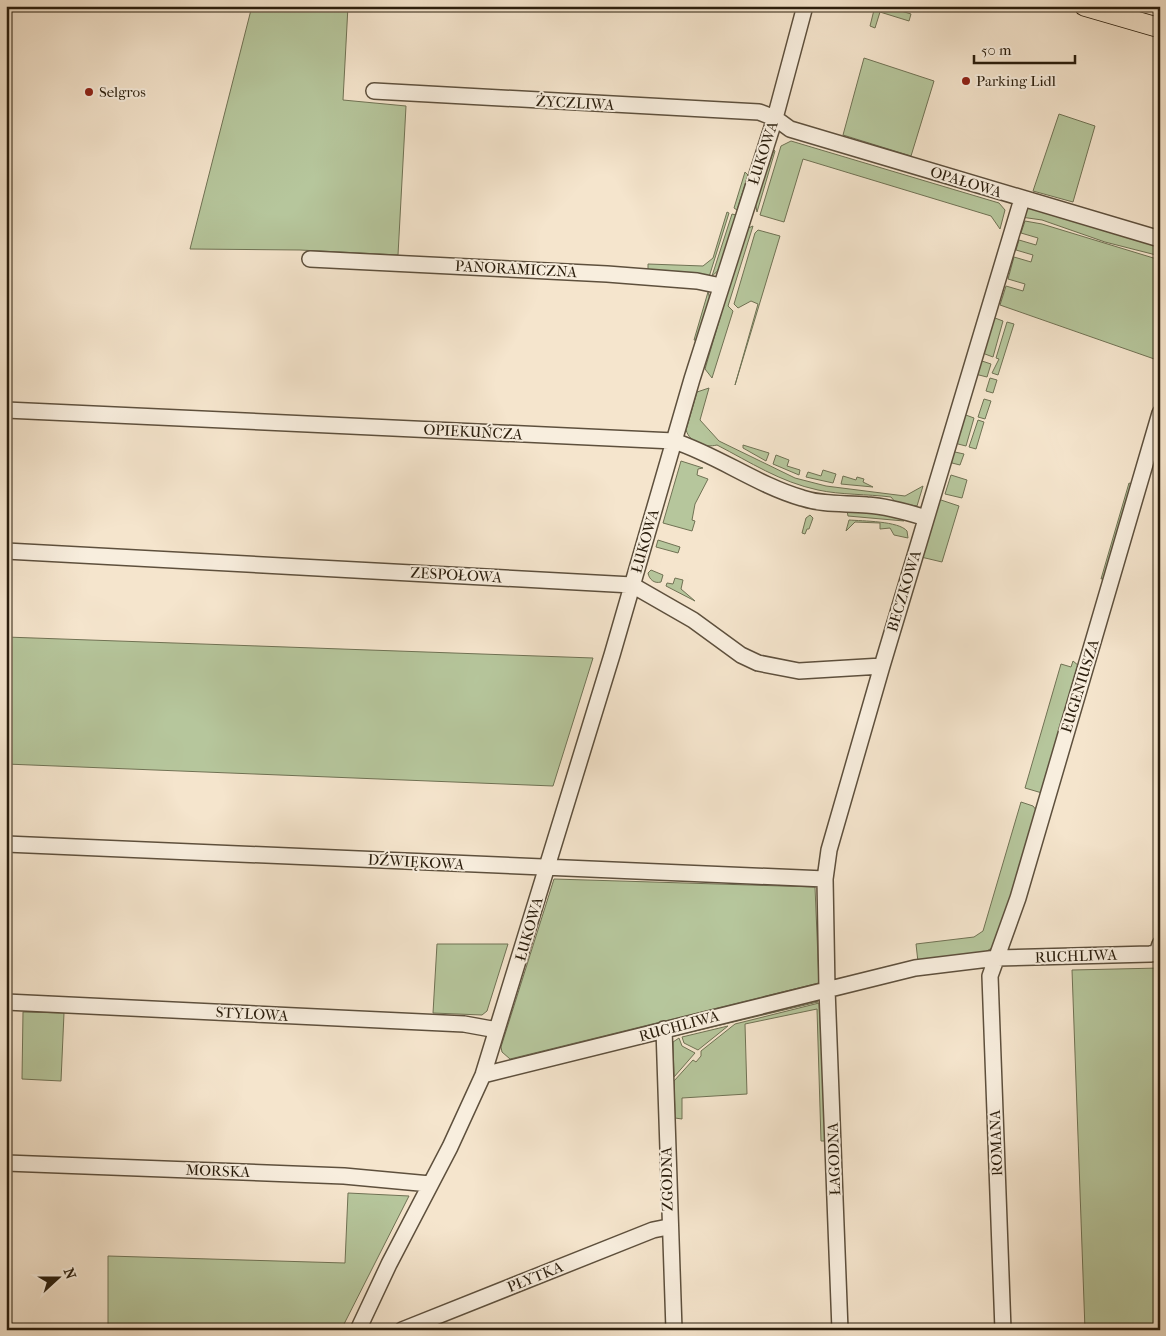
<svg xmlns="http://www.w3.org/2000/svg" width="1166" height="1336" viewBox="0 0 1166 1336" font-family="'IM FELL French Canon',serif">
<rect width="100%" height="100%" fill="#f5e5cd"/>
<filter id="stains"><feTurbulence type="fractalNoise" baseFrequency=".004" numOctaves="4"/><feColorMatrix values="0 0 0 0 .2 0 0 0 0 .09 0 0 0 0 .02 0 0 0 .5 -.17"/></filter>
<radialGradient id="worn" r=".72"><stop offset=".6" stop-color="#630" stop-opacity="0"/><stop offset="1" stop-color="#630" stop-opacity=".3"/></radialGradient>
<path fill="#b6c69c" stroke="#707254" d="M252,6h96l-5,94 63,6 -8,149 -98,-5 -110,-1z
M875,6h10l26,8 -2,7 -29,-9 -5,16 -5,-2z
M864,58l70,23 -23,75 -68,-21z
M1059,114l36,12 -22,76 -40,-11z
M791,141l208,62 6,7 -5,19 -9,-13 -188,-57 -19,63 -24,-7 21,-69z
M774,150l1,1 -18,61 -2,-10z
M745,172l3,3 -11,35 -3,-2z
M1028,207l132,38v11l-55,-14 -63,-22 -21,-3z
M727,212l2,1 -20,64 -61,-6v-7l55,2 10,-8z
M732,214l4,1c-5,16 -10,52 -24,61z
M1025,221l17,3 118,36v101l-160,-56 6,-19 17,5 2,-7 -17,-5 6,-22 17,5 2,-7 -17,-5 3,-10 17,5 2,-7 -17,-5z
M753,226l-25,80 5,5 -21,67 -7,-9 41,-140z
M758,230l22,6 -45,149 23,-81 -7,-3 -13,7 -4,-4 21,-71z
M708,292l2,7 -12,42 -4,-1z
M995,318l8,3 -10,36 -8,-3 -3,-3 9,-31z
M1007,322l7,2 -16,51 -6,-2 7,-14 -3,-1z
M982,361l9,3 -4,13 -12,-3 3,-11z
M990,378l7,2 -4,13 -7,-2z
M709,388l-9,32 19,21 76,37 31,8 79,10 18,-10 -6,20 -21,-3 -5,-6c-24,-3 -50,-2 -73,-7 -38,-8 -68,-28 -101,-45 -12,3 -27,-2 -31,-15l11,-38z
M984,399l7,2 -6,18 -7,-2z
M963,414l11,4 -8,28 -8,-2 -3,-4z
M978,420l6,2 -8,27 -7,-2z
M743,445l26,8 -3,8 -23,-13z
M955,452l9,2 -4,11 -8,-2 -2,-4 1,-5z
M776,455l13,5 -2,6 13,4 -1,5 -26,-11z
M681,461l22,7 -5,1 -1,6 11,4 -13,25 -3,16 3,1 -3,10 -29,-8z
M823,470l13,4 -3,9 -27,-6 2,-5 13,4z
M951,475l16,5 -5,18 -17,-4z
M843,476l13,4 1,-3 7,2 -1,3 10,5 -32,-3z
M1129,483l3,1 -27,94 -4,1z
M941,500l18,6 -17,56 -21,-5 16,-55z
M847,511l45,4 12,4v2l-56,-5z
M810,515l3,3 -4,11h-2l-2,5 -3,-1 4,-15z
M849,520c13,1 50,1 58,11l1,7 -14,-3 -4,-7 -10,1v-6l-25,-1 -9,9z
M658,540l22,7 -2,6 -22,-6z
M651,570l12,5 -2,7c-7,2 -12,-3 -13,-9z
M675,578l8,2 -2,9 14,12 -29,-15 1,-3 6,1z
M6,637l587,21 -40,128 -547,-22z
M1073,661l6,5 -37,127 -17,-5 36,-124 10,3z
M1021,802l12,4 4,5 -36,124 -9,13 -9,5 -65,9 -2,-18 58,-7 9,-6z
M554,879l261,8 4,96 -309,76 -8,-7 -1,-5z
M437,944h71l-21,67 -5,4 -49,-2z
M1160,968v362h-75l-13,-360z
M812,999l6,3 -144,34v-3z
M819,1003l8,138h-6l-4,-132 -72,15 2,70 -65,4v21l-7,-1 -1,-37 19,-21 3,2 5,-6v-5l34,-27z
M23,1012l41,1 -3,68 -39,-2z
M728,1026l-30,24 -14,-7 -2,-6z
M679,1038l3,8 13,7 -21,24 -1,-35z
M348,1193l61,3 -68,134h-233v-74l237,7z"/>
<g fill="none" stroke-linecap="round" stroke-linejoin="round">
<defs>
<path id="minor" d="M374,91l385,21 16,6 15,11 370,110
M310,259l297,15 90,7 24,5
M6,410l668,31c45,15 83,44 128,57 21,7 43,5 65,7 20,1 40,7 59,13
M6,551l626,34 61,35 48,35 17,8 41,8 83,-5
M6,844l819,35
M6,1002l458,22 33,6
M664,1029l10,301
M483,1075l432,-107 82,-10 153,-4 7,-1 3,-9
M6,1163l338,13 86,8
M358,1330l31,-66 61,-117 33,-72 129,-420 80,-276 83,-261 30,-112
M402,1330l251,-100 15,-3
M840,1330l-13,-341 -2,-110 4,-29 53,-184 140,-467
M1003,1330l-13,-354 28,-78 142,-485"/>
<path id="major" d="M1084,6l76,22"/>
</defs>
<use href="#minor" stroke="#5e503d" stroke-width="18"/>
<use href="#major" stroke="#2b1e0d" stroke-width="21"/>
<use href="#minor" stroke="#f8eede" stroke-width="15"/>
<use href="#major" stroke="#f5e5cd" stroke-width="19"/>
<path stroke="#2b1e0d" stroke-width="1" d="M1159,6h1"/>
</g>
<g fill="#8f2418" stroke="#f8eede" stroke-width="2">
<circle cx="966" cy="81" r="5"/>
<circle cx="89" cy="92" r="5"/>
</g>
<g text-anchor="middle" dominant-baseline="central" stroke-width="4" stroke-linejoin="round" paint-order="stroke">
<g font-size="15" fill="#2b1e0d" stroke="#f8eede" text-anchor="start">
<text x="976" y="81">Parking Lidl</text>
<text x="99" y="92">Selgros</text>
</g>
<g font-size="15" fill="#2b1e0d" stroke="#f8eede">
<text transform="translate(575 103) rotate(3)">ŻYCZLIWA</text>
<text transform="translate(763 153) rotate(-72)">ŁUKOWA</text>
<text transform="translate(966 182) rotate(17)">OPAŁOWA</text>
<text transform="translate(516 269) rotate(3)">PANORAMICZNA</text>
<text transform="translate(473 432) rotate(3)">OPIEKUŃCZA</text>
<text transform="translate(645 541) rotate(-74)">ŁUKOWA</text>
<text transform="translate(456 575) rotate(3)">ZESPOŁOWA</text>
<text transform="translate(904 591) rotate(-73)">BECZKOWA</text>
<text transform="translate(1080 686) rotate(-73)">EUGENIUSZA</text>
<text transform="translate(416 862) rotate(3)">DŹWIĘKOWA</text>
<text transform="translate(529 929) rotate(-74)">ŁUKOWA</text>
<text transform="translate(1076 956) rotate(-2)">RUCHLIWA</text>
<text transform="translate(252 1014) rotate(3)">STYLOWA</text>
<text transform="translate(679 1026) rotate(-15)">RUCHLIWA</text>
<text transform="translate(996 1143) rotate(-92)">ROMANA</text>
<text transform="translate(834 1159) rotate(-92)">ŁAGODNA</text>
<text transform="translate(218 1171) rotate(2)">MORSKA</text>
<text transform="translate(667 1179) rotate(-91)">ZGODNA</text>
<text transform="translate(535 1277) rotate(-22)">PŁYTKA</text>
</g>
</g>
<rect width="1166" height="1336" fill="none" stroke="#f5e5cd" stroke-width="25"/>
<rect x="8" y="8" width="1151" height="1321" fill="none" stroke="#2b1e0d" stroke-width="2.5"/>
<rect x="12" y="12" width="1141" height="1311" fill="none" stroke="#2b1e0d"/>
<g transform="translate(58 1278) rotate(69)" stroke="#f8eede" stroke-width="4" paint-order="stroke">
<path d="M0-4L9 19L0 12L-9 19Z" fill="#2b1e0d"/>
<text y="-8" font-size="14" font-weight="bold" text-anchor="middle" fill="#2b1e0d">N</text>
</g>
<path d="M974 55v8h101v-8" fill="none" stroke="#2b1e0d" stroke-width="2.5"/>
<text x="981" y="55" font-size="15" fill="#2b1e0d" stroke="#f8eede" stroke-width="4" paint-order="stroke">50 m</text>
<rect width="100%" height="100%" filter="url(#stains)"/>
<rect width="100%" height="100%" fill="url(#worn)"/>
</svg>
